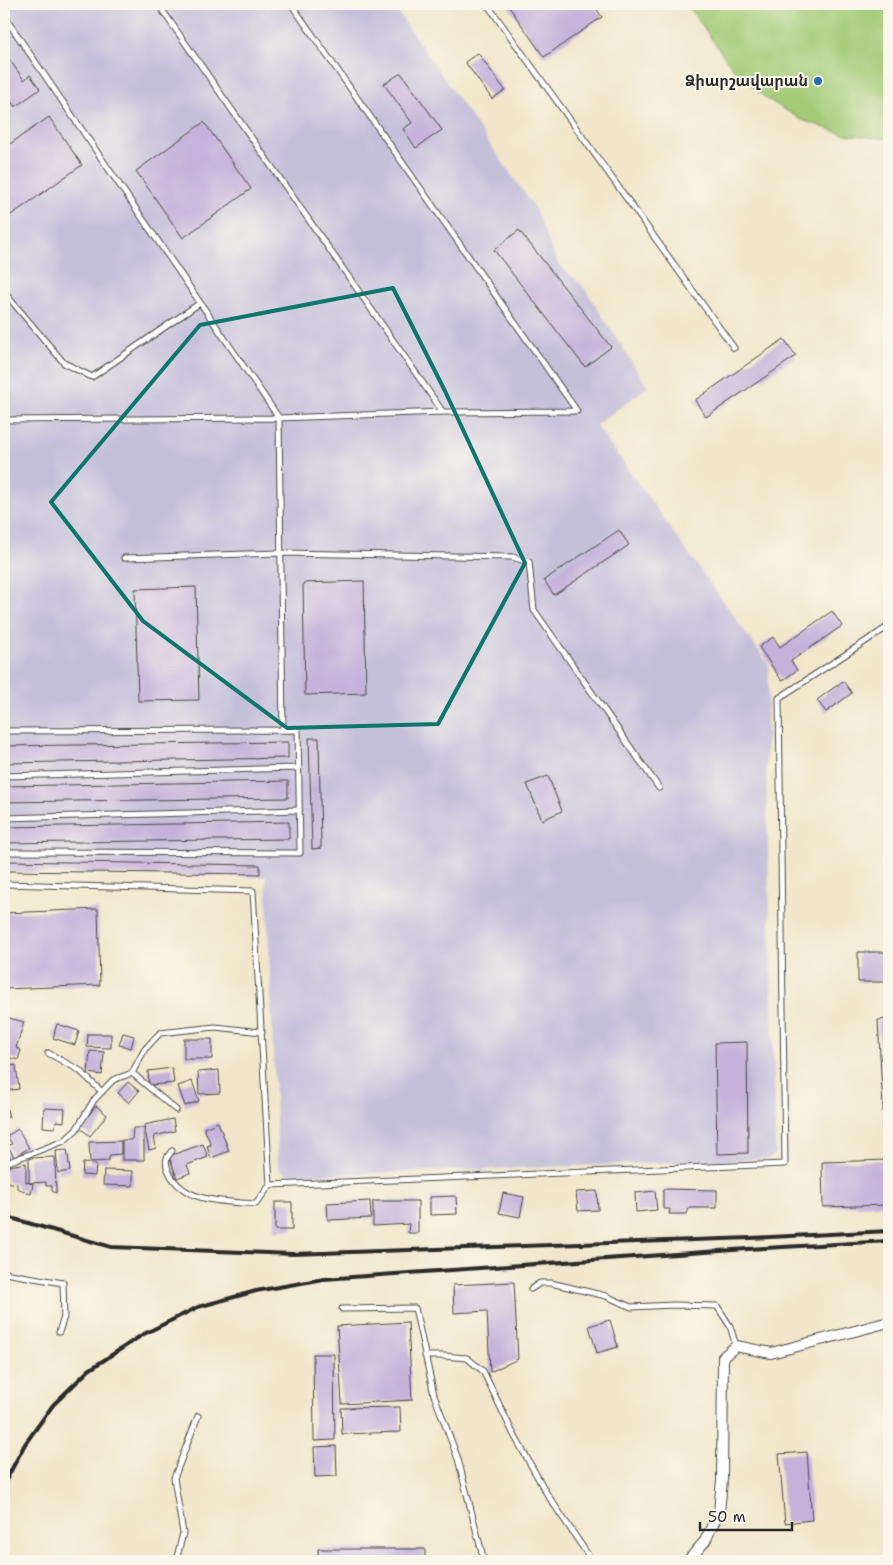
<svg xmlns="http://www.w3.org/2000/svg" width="893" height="1565" viewBox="0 0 893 1565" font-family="'Shantell Sans','Noto Sans Armenian',sans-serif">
<rect width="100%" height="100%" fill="#fbf7ec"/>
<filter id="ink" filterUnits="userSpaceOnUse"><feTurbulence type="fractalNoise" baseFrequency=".02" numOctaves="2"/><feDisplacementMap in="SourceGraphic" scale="10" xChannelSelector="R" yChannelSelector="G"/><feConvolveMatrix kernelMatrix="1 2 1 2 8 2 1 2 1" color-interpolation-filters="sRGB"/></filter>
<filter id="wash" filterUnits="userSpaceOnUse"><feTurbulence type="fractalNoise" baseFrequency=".0096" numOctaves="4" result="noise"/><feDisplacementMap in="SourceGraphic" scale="20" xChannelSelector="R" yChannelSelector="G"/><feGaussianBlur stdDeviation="1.12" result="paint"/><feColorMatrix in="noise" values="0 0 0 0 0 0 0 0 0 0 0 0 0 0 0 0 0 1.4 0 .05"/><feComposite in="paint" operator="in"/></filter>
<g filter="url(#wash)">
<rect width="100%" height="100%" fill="#f1e6cb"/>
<path fill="#c5c0da" d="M4,4h388l142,203 24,57 25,22 65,101 -52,38 173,240 -3,104 10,385 -8,5 -480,17 -10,-8 -12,-291 -262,-5z"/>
<path fill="#a3cb77" stroke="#677b51" d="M687,4h202v135l-45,-5 -42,-14 -38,-23 -33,-31z"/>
<g id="blocks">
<path fill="#c5b1da" d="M507,4h86l9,13 -58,40z
M4,52l20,28 6,-5 10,14 -25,18 -10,-15 -1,1z
M478,53l27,37 -13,9 -27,-37z
M401,73l41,57 -26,18 -13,-19 9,-6 -28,-39z
M49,117l33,48 -78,55v-72z
M204,122l47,67 -68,49 -47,-67z
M519,230l92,117 -26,20 -91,-117z
M784,339l12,17 -90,61 -11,-17z
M619,530l10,15 -75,50 -10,-15z
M364,581l2,112 -61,2 -2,-112z
M196,587l3,113 -61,1 -3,-112z
M832,611l10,15 -51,35 6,9 -15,11 -23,-34 14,-10 7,10z
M843,681l9,12 -26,19 -9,-12z
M309,738h10l2,110 -9,1z
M288,742v16l-284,5v-17z
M548,776l14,35 -20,9 -15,-36z
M288,781v17l-284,4v-16z
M289,822v17l-285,4v-16z
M4,861l256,4v9l-256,-3z
M98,909l2,76 -95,4 -1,-76z
M858,952h31v30h-31z
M9,1018l15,4 -8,26 5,2 -3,10 -14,-4v-21z
M889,1019v107h-5l-6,-106z
M57,1024l22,7 -4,14 -22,-7z
M123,1033l11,3 -3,12 -12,-3z
M88,1034h23v14l-24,-1z
M184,1039h28v20h-28z
M747,1042l1,111 -31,1 -2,-111z
M90,1051l14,1 -2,23 -14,-2z
M9,1059l1,7 6,-1 3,24 -15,2v-31z
M172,1068l2,15 -25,2 -1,-14z
M219,1070l1,23 -21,1 -1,-22z
M192,1081l7,20 -14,5 -7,-20z
M128,1082l11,9 -10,12 -11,-10z
M6,1106l3,11 -5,1v-11z
M96,1106l11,9 -17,21 -11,-9z
M44,1108l21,1 -1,13 -8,-1 -1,7 -12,-1z
M173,1119l2,12 -21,5 2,12 -7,2 -5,-25z
M218,1122l11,29 -18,7 -4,-12 4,-1 -7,-17z
M133,1128h11v32h-22v-20h10z
M18,1129l11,19 -15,9 -6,-11 4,-2 -5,-8z
M121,1141v13l-11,1 -2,6 -18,1 -1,-20z
M203,1144l5,13 -21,8 3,8 -13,5 -8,-22z
M67,1150l3,21 -12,2 -2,-22z
M8,1151l2,9 -6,2v-10z
M55,1157l1,36 -4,-2v-5h-6v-4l-17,1v-25z
M889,1160v45l-66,2 -1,-45z
M26,1163v19l7,2 -2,10 -14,-6v-4l-10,-2 -3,-15z
M83,1163l13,1 -1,12 -13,-1z
M104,1170l29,1v15l-30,-1z
M663,1189l54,1v18h-28l-2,6h-18l1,-5h-7z
M597,1191l1,19 -20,1 -2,-19z
M655,1191l2,19 -21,2 -1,-19z
M503,1193l21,4 -4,20 -21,-4z
M456,1196l1,18 -27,1v-18z
M370,1201l1,17 -43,2 -1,-17z
M373,1201h45v32h-10l1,-9 -36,2z
M275,1202h17v28h-17z
M514,1282l4,77 -28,13 -3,-61 -33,2 -1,-28z
M610,1320l8,27 -21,6 -8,-27z
M408,1322l4,78 -70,4 -5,-78z
M313,1354h21l1,86 -21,1z
M400,1407l1,25 -59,2 -1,-26z
M336,1446l1,30 -22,1 -1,-30z
M807,1452l5,68 -27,3 -6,-69z
M318,1549h107v12h-107z"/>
</g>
</g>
<g filter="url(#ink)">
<use href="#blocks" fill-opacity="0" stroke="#494743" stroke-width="1"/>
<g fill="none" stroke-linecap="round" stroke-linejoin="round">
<defs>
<path id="service" d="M158,4l285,408
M487,4l247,344
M4,16l275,402 4,311
M4,292l60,71 28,14 108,-74
M4,420l275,-2 164,-6 134,-1 -286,-407
M124,558l156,-5 232,4 17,5 5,48 125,178
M4,731l294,-1 2,123 -296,-1
M4,776l294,-8
M4,818l295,-8
M4,884l249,7 17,294 -14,19c-30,-3 -72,0 -87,-32 -4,-9 -4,-14 3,-21
M48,1053l31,17 23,22
M132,1073l44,37
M6,1163l58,-22 12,-11 18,-30 19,-20 19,-7 13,-24 15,-16 55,-6 47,5
M270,1185l515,-21 -6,-466 110,-72
M4,1273l59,10 1,34 -5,15
M531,1289l9,-6h11l55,13 25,11 43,-2 43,1 13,20 6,20
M342,1309l73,-1 19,87 24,64 26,102
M425,1356h18l24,2 16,13 30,62 34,61 45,67
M176,1561l7,-28 -9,-55 24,-62"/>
<path id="minor" d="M688,1561l17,-20 14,-29 3,-32 1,-123 13,-11 35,7 118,-31"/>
</defs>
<use href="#service" stroke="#494743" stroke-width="7"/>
<use href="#minor" stroke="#494743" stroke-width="12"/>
<use href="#service" stroke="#fff" stroke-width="5"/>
<use href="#minor" stroke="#fff" stroke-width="10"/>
<path stroke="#2b2b2b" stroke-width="4" d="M4,1216l107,31 182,7 458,-16 138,-7
M4,1484l21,-40 28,-39 36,-35 53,-35 56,-28 58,-16 68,-12 423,-30 142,-8"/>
</g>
</g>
<path fill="none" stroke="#0f766e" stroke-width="4" stroke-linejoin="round" d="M393,288l52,103 80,172 -87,161 -151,4 -144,-107 -92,-119 149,-177z"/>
<circle fill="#1f6fb2" stroke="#fbf7ec" stroke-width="2" cx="818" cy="81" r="5"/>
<g text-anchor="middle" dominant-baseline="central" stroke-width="4" stroke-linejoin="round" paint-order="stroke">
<g font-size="15" font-weight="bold" fill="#2b2b2b" stroke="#fbf7ec" text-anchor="end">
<text x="808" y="81">Ձիարշավարան</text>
</g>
</g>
<rect width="893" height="1565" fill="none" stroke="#fbf7ec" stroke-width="20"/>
<path d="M700 1522v8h92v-8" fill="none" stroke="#2b2b2b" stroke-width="2.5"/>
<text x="708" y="1522" font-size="15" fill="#2b2b2b" stroke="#fbf7ec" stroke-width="4" paint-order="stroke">50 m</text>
</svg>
